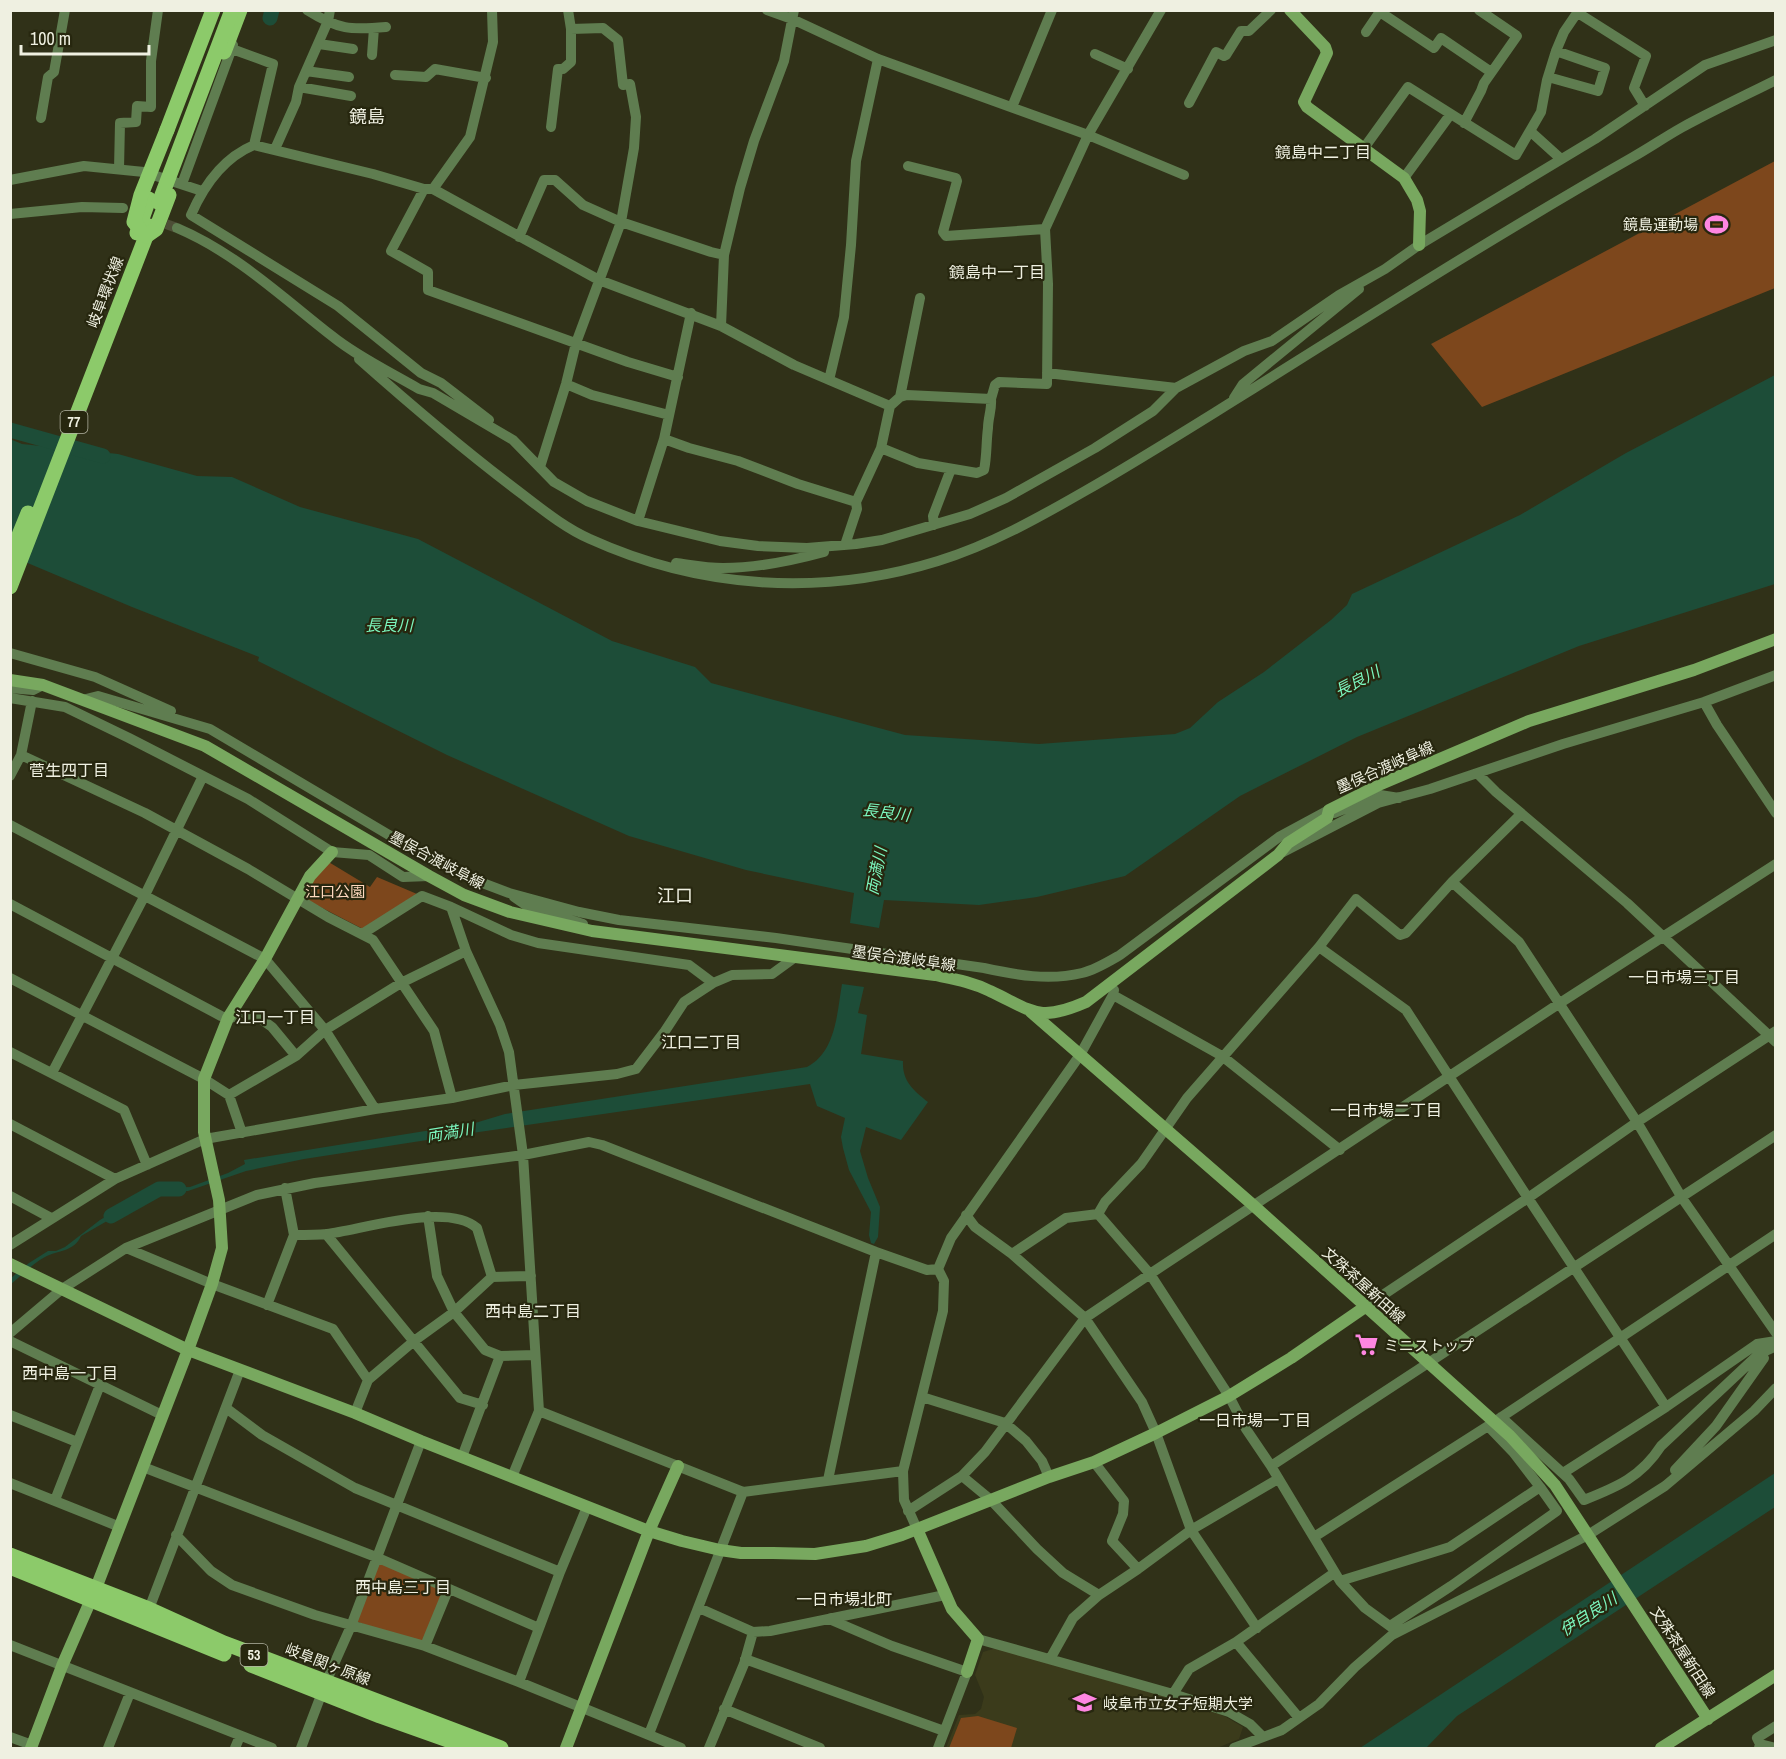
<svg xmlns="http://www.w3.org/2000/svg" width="1786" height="1759" viewBox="0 0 1786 1759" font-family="'Archivo Narrow','Noto Sans JP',sans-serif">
<rect width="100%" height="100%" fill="#303118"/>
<path fill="#3b3b1b" d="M996,1648l212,61 18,8 17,10 -4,12 -22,9h-271l13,-33 16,-1 6,-5 3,-12 -9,-22 8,-23z"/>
<path fill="#7d471c" d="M1775,161v127l-293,119 -51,-63z
M327,861l43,26 7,-10 40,17 -54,35 -62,-32z
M379,1562l67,29 -24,56 -69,-27z
M978,1716l39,12 -6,20h-62l12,-30z"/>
<path fill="#1d4d38" d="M1775,375v209l-196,62 -222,91 -117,59 -115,80 -88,21 -58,8 -95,-5 -5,28 -29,-5 4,-30 -108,-23 -117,-34 -182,-81 -189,-94 1,-4 -127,-50 -121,-51 -1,-117 12,5 96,10 79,22 35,1 68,30 118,32 194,102 83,26 16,16 194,52 134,9 136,-10 15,-6 28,-26 46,-30 67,-52 16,-15 5,-11 168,-79 106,-62z
M842,984l22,3 -6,26 9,2 -6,39 42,7c-1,20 10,29 25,41l-27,38 -35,-13 -6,24 8,27 12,29 -2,30 -4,7 -3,-1 -2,-8 2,-23 -22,-42 -6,-22 -2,-11 4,-19 -28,-12 -7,-22 -331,48 -175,27 -58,12 -58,20 -22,2 -26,13 -19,7 -40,23c-7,16 -23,14 -36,21 -12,6 -23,18 -34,27v-6l18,-15 19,-12h8l9,-4 35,-27 20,-12 20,-6 23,-14 27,-1 38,-14 17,-9 -1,-4 231,-37 30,-9 302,-47c29,-15 30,-54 35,-83z
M1775,1473v34l-318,209 -31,32h-66z"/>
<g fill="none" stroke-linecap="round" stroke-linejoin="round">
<path stroke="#1d4d38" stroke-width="15" d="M270,18l2,-8
M10,430l93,26
M111,1216l48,-27h20"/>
<path stroke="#4d4e36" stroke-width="10" stroke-dasharray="10 5" stroke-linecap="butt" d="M138,214l39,14"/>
<path stroke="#5f7d50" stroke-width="10" d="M307,10c32,20 43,20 79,17
M767,10l25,9 86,40 210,76 96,40
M1380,12l54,36 7,-10 50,34
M1578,13l68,43 -12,32 11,18
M1366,32l15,-22
M319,44l34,5
M232,49l41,15 -19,81
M1095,54l33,15
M372,55l2,-27
M306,71l43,6
M395,75l31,2 9,-8 51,9
M1548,77l50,14 7,-23 -49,-17
M299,87l52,9
M1189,103l27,-51 8,4 2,-1 15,-24h8l22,-21
M1012,107l40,-97
M41,118l7,-41 6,-5 11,-62
M1464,123l17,-32 3,-8 33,-47 -38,-26
M551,127l7,-58h5l8,-7v-33
M1530,131l31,28
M1364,148l44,-61 108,68 25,-43 6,-32 9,-29 8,-19 15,-22
M275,149l21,-47 3,-15 29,-66 2,-11
M908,166l48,12 1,3 -14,51 3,4 99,-7
M119,169l1,-46 16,-1 1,-16 14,1v-46l7,-51
M1404,178l46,-63
M10,180l74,-14 60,6 58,19
M182,184l51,-139
M424,189l-33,62 37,21v18l200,72 50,15
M433,189l37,-52 23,-95 -1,-32
M10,214l72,-7 41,1
M177,228c59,25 105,69 155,108 26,21 58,36 87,53l14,4 80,47 41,42 33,19 51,20 82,20 38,5 49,2 49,-4 26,-4 88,-26 36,-16 89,-50 58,-37 23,-23 68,-37 28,-10 67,-46 46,-26 34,-24 176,-106 110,-74 71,-25
M519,237l25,-57h11l28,25 38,17 90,30 13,3
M721,326l3,-71 16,-67 14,-47 30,-80 10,-51
M359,359c53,47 107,93 163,135 21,16 43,34 68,45 110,50 232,58 348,22 52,-16 100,-43 147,-70 56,-32 111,-67 166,-101 126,-79 252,-159 382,-233 16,-9 32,-20 48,-29 31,-17 63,-32 95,-48
M1047,373l129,15
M829,380l15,-63 7,-72 5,-84 22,-102
M566,384l26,11 77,20
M900,397l20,-99
M1234,398l9,-14 116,-95
M489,420l-48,-37 -20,-10 -83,-67 -147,-91c13,-30 32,-57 63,-70l119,29 51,15h9l166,91 122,46 73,39 96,41
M664,439l25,9 49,13 60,23 58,18
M881,448l37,15 59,10 7,-3c3,-14 2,-27 4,-42 0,-10 4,-19 3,-29
M540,467l26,-83 10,-41 45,-121 13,-74 2,-31 -6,-33 -7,1 -5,-45 -15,-12 -32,1 -3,-19
M638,521l26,-82 27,-126
M934,525l-1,-9 18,-47
M845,545l12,-36 -1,-7 25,-54 9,-42 10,-9 7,-2 84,4 4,-14 4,-3 48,2 1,-100 -3,-55 43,-94 73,-125
M676,563c15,2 31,5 47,5 33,0 68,-7 101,-16
M10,653l85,24 76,34
M10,688l23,2 10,-5
M10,698l55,9 64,31 119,61 84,53 37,3 34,22 26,-1
M82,700l16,-4 112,33 206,122 56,28 37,14 70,19 40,8 157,18 208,30c32,7 65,13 98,5 13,-3 26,-11 38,-18l159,-118 50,-27 5,3 46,-18 19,3
M1704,702l13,23 59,88
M21,755l124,58 103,56 80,48 45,23 61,91 18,67
M1478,774l18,18 131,111 149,139
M10,776l11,-21 11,-54
M10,825l255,134 60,71 50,79
M1283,852l95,-49 52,-14 133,-45 141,-42 72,-27
M1452,882l67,60 118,180 45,76 94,135
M514,897l13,9 56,18
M10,904l211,112 7,2 26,-4 18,13 24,29
M362,934l60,-38 29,11 15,44 34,74 9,27 14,103 16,256 -27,66
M1319,947l87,63 122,188 138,209
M10,978l194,101 25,16 67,-39 29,-26 76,-47 65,-32
M713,983l19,-8 40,-1 22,-16
M1114,990l-1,5 109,61 118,94
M10,1052l114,58 23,55
M52,1073l92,-176 59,-121
M229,1095l13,38
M10,1124l105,55
M10,1196l41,22
M1098,1214l7,-12 36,-38 46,-66 132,-151 37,-48 44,36 6,-2 46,-51 69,-68
M1098,1214l52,60 79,122 17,33 25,37 69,115 25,27 33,24
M966,1215l9,12 37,27 73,64 57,84 14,31 35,97 66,98
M428,1216l9,60 17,36 31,38 15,6 35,-1
M326,1234l134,164 23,7
M294,1235c11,0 22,0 33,-1 37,-5 120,-32 150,-6l15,49
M10,1245l105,-66 90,-40 170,-30 77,-11 62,-13 103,-11 19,-5 29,-38 19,-29 29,-19 -24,-18 -151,-22 -27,-8 -60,-28
M126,1248l86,36 121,45 35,51
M1012,1254l54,-36 32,-4
M267,1305l27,-70 -9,-47
M1365,1307l163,-109 109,-76 139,-91
M10,1333l52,-44 64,-41 131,-53 58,-12 208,-28 66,-13 13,3 274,107 51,18 11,-1
M10,1341l152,74
M922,1397l83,26 21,18 16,20 7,16
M226,1408l36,27 93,53 205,84
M539,1411l204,81 160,-21 40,-160 1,-30 -6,-12 13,-31 129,-183 33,-60
M355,1413l13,-33 46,-39 40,-29 38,-35 39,-1
M10,1415l67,27
M1501,1417l68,62 15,21c33,-13 57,-23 77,-54l98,-92 13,-6
M462,1457l38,-101
M1271,1466l505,-331
M143,1467l233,90 163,71
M1675,1470l41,-44 48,-68
M903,1471l1,29 13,29
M1563,1473l103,-66 91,-63 19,-3
M962,1476l23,-24 100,-134 65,-44 410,-271 216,-139
M828,1480l48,-228
M10,1483l110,44
M55,1500l45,-115
M908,1511l54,-35 29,24 46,49 26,24 36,22
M176,1535l35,36 21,14 83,30 110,31 94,36 41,-110 27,-65
M1314,1537l174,-111 288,-192
M1138,1569l53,-39 87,-51
M1340,1581l110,-34 90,-60 -27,-35 -25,-26
M699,1608l54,24 17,-1 175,-36
M149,1609l91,-239
M831,1618l-2,1 63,27 75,26 -29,76
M1390,1626l61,-40 106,-75 -17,-24
M978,1639l195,55 56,18 21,12 13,13
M1236,1642l63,76 20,-14 36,-37 37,-32 196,-100 77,-49 89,-75 22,-23
M10,1645l262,103
M425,1646l23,-56
M745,1659l199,72
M1050,1659l23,-41 26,-23 39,-26 -26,-28 11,-27 1,-13 -30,-39
M519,1682l162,66
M1173,1694l16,-25 47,-27 98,-69
M724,1709l96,39
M649,1734l94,-242
M10,1737l22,8
M1760,1744l16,4
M108,1748l22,-55
M235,1748l5,-12
M301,1748l25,-66 25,-56 70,-185
M709,1748l35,-84 9,-32
M1234,1748l48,-18 17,-12
M1759,1748l1,-4 -3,-6 19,-12"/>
<path stroke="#78a85f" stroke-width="12" d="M1290,10l35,37 2,6 -23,49 3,5 97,71 13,22 3,11 -1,34
M10,680l33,5 162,61 224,130 35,19 46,17 82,19 343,44c19,4 37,7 55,16 43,20 48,32 96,11l192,-147 10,-12 39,-25 2,-8 52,-26 148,-63 165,-51 82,-31
M1031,1012l222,193 257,231 45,49 153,234
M10,1264l178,86 167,63 66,28 228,90 33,10 38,9 21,3h32l42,1 51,-8 36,-11 147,-58 45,-15 62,-29 73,-37 62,-38 74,-51
M917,1529l35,80 26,30 -11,33
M31,1748l31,-82 34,-78 92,-238 24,-66 10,-36 -3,-48 -15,-68v-53l24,-61 37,-59 45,-83 22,-24
M566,1748l83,-217 29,-65
M1661,1748l115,-73"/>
<path stroke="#8cca6a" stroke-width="15" d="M224,52l16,-42
M167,130l46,-120
M137,233l12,-34
M10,557l18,-44
M10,587l140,-361
M10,1555l139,54 75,34 277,105
M10,1567l214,87
M251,1665l129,51 90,32"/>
<path stroke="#8cca6a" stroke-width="15" d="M159,203l73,-193
M139,228l-5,-6 7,-27 26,-65
M146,236l10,-7 13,-34"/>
</g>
<defs>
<symbol id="stadium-bare" viewBox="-9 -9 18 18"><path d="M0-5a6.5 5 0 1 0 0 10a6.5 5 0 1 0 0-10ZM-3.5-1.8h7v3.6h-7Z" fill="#fe86e1" stroke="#27270f" stroke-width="2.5" paint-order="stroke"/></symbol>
<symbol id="supermarket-bare" viewBox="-9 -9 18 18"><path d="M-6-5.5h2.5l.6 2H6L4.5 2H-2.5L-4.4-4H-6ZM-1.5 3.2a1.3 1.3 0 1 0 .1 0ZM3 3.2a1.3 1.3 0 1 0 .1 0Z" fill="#fe86e1" stroke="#27270f" stroke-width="2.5" paint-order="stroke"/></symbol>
<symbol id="university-bare" viewBox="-9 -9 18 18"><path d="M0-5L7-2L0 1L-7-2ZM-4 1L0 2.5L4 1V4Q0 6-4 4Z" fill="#fe86e1" stroke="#27270f" stroke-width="2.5" paint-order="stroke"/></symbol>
</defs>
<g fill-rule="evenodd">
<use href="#stadium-bare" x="1700" y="208" width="33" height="33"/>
<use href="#supermarket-bare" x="1350" y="1328" width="33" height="33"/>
<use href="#university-bare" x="1068" y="1686" width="33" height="33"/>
</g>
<g text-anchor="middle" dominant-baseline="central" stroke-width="4.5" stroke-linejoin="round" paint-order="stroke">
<g fill="#27270f" stroke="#b3b4a2" stroke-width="1.5">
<rect x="60.5" y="411" width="27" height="22" rx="4.5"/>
<rect x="240.5" y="1644" width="27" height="22" rx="4.5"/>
</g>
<g font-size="14" font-weight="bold" fill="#eff0e1">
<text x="74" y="422">77</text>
<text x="254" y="1655">53</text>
</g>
<g font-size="15" fill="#eff0e1" stroke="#27270f" text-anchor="start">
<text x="1698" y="224" text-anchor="end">鏡島運動場</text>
<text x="1384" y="1345">ミニストップ</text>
<text x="1103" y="1703">岐阜市立女子短期大学</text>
</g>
<g font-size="15" fill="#eff0e1" stroke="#27270f">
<text transform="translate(105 292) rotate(-69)">岐阜環状線</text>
<text transform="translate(1385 767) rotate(-24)">墨俣合渡岐阜線</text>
<text transform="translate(437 860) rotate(28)">墨俣合渡岐阜線</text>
<text transform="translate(904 958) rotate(8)">墨俣合渡岐阜線</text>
<text transform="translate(1364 1285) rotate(42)">文殊茶屋新田線</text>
<text transform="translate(1683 1652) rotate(57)">文殊茶屋新田線</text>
<text transform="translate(328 1664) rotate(21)">岐阜関ヶ原線</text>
</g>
<g font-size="15" fill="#fed8be" stroke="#27270f">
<text x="335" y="891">江口公園</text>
</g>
<g font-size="16" fill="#eff0e1" stroke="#27270f">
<text x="1323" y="152">鏡島中二丁目</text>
<text x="997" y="272">鏡島中一丁目</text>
<text x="69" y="770">菅生四丁目</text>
<text x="1684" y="977">一日市場三丁目</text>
<text x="275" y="1017">江口一丁目</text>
<text x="701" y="1042">江口二丁目</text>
<text x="1386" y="1110">一日市場二丁目</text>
<text x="533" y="1311">西中島二丁目</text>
<text x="70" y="1373">西中島一丁目</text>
<text x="1255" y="1420">一日市場一丁目</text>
<text x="403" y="1587">西中島三丁目</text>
<text x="844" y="1599">一日市場北町</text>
</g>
<g font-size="16" font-style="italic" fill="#7bf6be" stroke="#27270f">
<text x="389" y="625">長良川</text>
<text transform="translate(1357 681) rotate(-27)">長良川</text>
<text transform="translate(886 812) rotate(7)">長良川</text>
<text transform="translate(876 871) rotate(-79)">両満川</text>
<text transform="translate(450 1132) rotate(-9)">両満川</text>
<text transform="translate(1588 1614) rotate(-33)">伊自良川</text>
</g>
<g font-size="18" fill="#eff0e1" stroke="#27270f">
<text x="367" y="116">鏡島</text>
<text x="675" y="895">江口</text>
</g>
</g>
<rect width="1786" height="1759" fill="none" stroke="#eff0e1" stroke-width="24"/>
<path d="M21 45v9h128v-9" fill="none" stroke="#eff0e1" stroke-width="3"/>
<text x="30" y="45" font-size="18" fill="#eff0e1" stroke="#27270f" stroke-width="4.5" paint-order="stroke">100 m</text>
</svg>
